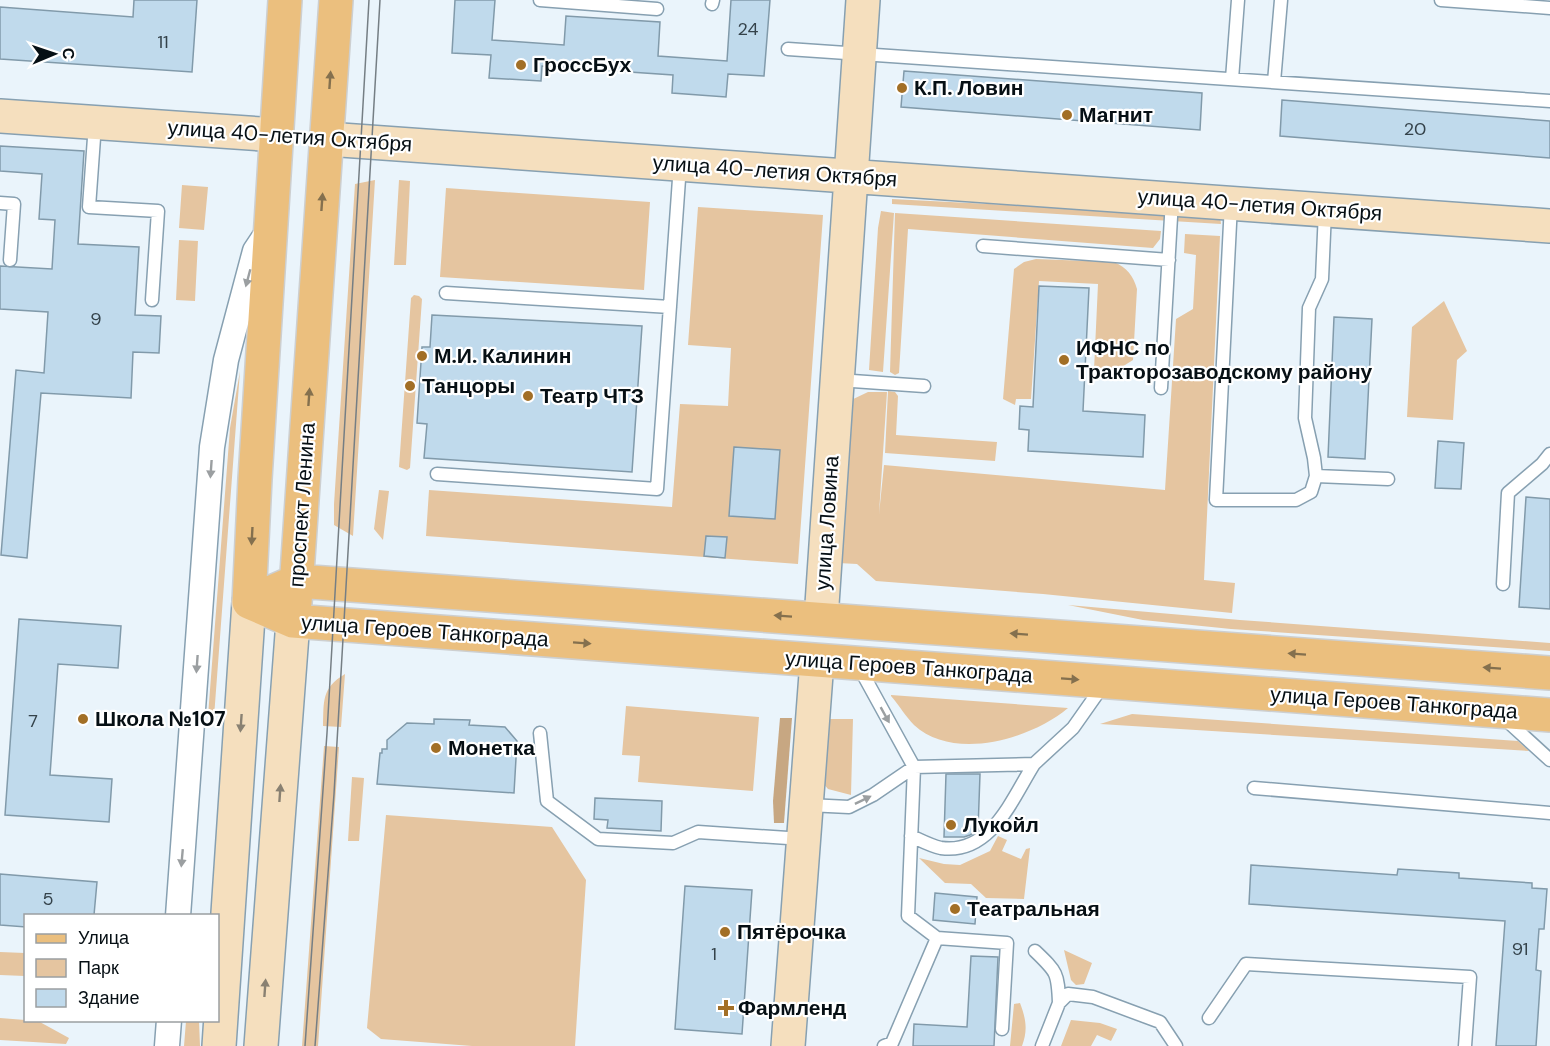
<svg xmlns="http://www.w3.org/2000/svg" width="1550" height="1046" viewBox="0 0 1550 1046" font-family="'DM Sans',sans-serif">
<rect width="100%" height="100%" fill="#eaf4fb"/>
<path fill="#e5c5a0" d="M375,180l-22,356 -19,-11v-21l21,-320z
M399,180l11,1 -4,84h-12z
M182,185l26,2 -4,43 -25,-2z
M446,188l204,14 -6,88 -204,-13z
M892,199l328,17 1,8 -329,-20z
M698,207l125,8 -25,349 -372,-28 3,-46 243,17 8,-103 48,2 3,-58 -43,-3z
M881,211l13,2 -11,159 -14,-2 9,-142z
M895,213l266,18 -1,8 -7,9 -245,-19 -9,144 -4,2 -5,-3z
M1185,234l35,2 -16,344 31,3 -3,30 -189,-19 -167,-13 -19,-17 -19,-1 9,-161 21,-10h19l-8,122 5,-49 281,25 11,-171 17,-10 3,-54 -12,-2z
M179,240l19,1 -3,60 -19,-1z
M1036,259l78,3c13,6 19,13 23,27l-4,71 -16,10h-23l4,-86 -59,-3 -8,118h-15l-1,6 -12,-6 11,-130 10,-7z
M414,295l5,1 3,3 -12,169 -3,2 -8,-3 12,-169z
M1444,301l23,50 -10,9 -4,60 -46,-3 5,-90z
M240,371l-26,346 -6,-1 22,-288z
M888,391l7,1 3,4 -2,39 101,7 -2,19 -110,-8z
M379,490l10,1 -6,49 -9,-11z
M1068,605l172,15 310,23v8l-319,-22 -88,-9z
M345,674l-4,53 -18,-1c1,-24 -2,-38 22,-52z
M891,696v-1l177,13c-37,31 -114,54 -154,17 -8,-8 -15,-20 -23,-29z
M626,706l133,11 -6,74 -115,-9 2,-26 -18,-1z
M1132,714l386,27 11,10 -429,-27z
M823,719h30l-2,76 -23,-6 -6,-7z
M324,746l15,1 -21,299h-16z
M352,777l12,1 -5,63h-11z
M386,815l166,12 34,53 -11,166h-103l-91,-7 -14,-11z
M998,836l9,4 -5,11 19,8 5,-10 4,-1 -6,51 -38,-1 -15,-14 -26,-1 -26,-25 25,6 16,1 30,-14z
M1064,950l28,13 -8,21 -8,1 -5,-5z
M0,952l25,1v23l-25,-1z
M1020,1003c6,16 8,27 2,43h-12l4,-42z
M0,1018l38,3 31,17 -3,6 -66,-4z
M1071,1020l29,3 17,6 -6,12 -14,-6 -6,11h-30z
M186,1021h13l1,25h-16z"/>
<path fill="#c7a782" d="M780,718h12l-8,105h-10l-1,-22z"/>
<path fill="#c0daec" stroke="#819aaa" stroke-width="1.5" d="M134,0h63l-5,72 -192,-13v-52l133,10z
M455,0h40l-3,40 72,5 2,-29 94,6 -2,34 69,5 4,-61h39l-6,76 -36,-2 -2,23 -54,-4 1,-18 -131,-9 -1,15 -52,-3 2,-23 -39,-2z
M904,71l298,22 -2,37 -299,-23z
M1282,100l268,21v37l-270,-22z
M0,146l84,5 -6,93 61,3 -4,68 26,1 -2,37 -26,-1 -2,46 -90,-5 -14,165 -26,-3 15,-185 28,3 4,-61 -48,-3v-43l52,3 3,-49 -16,-1 3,-45 -42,-3z
M1039,286l50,2 -6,123 62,4 -2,42 -115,-6 1,-21 -10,-1 1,-23 13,1z
M432,315l210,11 -10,146 -208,-14 3,-34 -10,-1 5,-76h8z
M1334,317l38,2 -7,140 -37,-2z
M1438,441l26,2 -3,46 -26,-1z
M734,447l46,3 -5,69 -46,-3z
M1526,497l24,2v110l-31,-2z
M706,536l21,1 -2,21 -21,-2z
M19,619l102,7 -3,42 -60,-4 -8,111 62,4 -3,43 -104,-7z
M434,719l36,1 -1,5 36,2 12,14 -3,52 -137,-9 3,-31h2v-4h5v-9l20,-17 27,1z
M946,774h34l-2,56 -8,5 -6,2h-20z
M595,798l67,3 -1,30 -54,-3 1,-8 -14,-1z
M1251,865l146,10 1,-6 61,4v5l73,5v5l15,1 -3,40h-5l-3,41 5,1 -5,75h-40l9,-125 -256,-17z
M0,874l97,8 -3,33h-68v12l-26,-2z
M685,886l67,4 -10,144 -67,-5z
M935,893l42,4 -2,27 -42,-4z
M971,956l27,1 -4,89h-81l1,-22 53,3z"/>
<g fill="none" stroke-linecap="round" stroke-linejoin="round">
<defs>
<path id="lane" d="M540,0l117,9
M1441,0l109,8
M712,4l1,-4
M788,49l762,52
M1232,79l6,-79
M1274,82l7,-82
M95,124l-6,83 69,4 -6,89
M0,203l14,1 -4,56
M1231,204l-15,296h80l15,-8 5,-16 -2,-18 -9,-40 4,-110 13,-29 3,-68
M983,246l186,14
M446,293l224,14
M838,380l86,6
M1161,388l11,-188
M437,474l220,15 23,-324
M1316,476l72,3
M1503,584l5,-91 34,-29 8,-10
M859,667l55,100 120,-3 39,-36 31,-44
M1504,718l46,42
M540,733l7,68 51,38 75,4 25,-11 105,7
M914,767l-6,149 29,22 70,5 -5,86
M1254,788l296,25
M808,805l41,2 24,-12 41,-28
M911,836c9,4 20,10 30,12 50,7 71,-49 93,-84
M1035,951c22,21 23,22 24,52
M1209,1018l37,-54 224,13 -5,69
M884,1046l8,-3 45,-105
M1042,1046l17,-43 9,-9 25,3 67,25 16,24"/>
<path id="street" d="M178,916l34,-469 14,-87 29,-109 12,-18
M167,1046l2,-26"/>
<path id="secondary" d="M0,116l277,19
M327,139l1223,87
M821,619l42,-619
M219,1046l30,-444
M261,1046l32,-425
M788,1046l29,-385"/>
<path id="primary" d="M249,602l48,-21 1253,92
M249,602l44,19 1257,94
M249,602l6,-123 30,-479
M295,603l41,-603"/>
</defs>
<use href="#lane" stroke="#87a0b1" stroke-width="15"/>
<use href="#street" stroke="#87a0b1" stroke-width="27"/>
<use href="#secondary" stroke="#87a0b1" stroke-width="36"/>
<use href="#primary" stroke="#cdcfd0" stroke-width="36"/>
<use href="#lane" stroke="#fff" stroke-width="12"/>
<use href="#street" stroke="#fff" stroke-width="24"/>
<use href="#secondary" stroke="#f5dfbe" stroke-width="33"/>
<use href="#primary" stroke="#ebbf7e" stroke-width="33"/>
<path stroke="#757e84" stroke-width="1.5" d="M305,1046l22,-313 42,-733
M315,1046l19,-252 46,-794"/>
</g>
<defs><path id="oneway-solid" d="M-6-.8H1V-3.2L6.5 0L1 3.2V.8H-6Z" transform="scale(1.5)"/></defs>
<g fill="#84704e">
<use href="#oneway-solid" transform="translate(330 80) rotate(-86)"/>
<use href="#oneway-solid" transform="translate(322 202) rotate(-86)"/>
<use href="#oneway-solid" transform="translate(309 397) rotate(-86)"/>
<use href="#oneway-solid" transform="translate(252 536) rotate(93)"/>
<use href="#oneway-solid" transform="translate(783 616) rotate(-176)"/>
<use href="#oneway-solid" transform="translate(1019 634) rotate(-176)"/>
<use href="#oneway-solid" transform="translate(582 643) rotate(4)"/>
<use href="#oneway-solid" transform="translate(1297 654) rotate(-176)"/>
<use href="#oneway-solid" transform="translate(1492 668) rotate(-176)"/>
<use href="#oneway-solid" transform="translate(1070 679) rotate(4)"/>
</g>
<g fill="#9b9fa1">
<use href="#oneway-solid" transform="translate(248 278) rotate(105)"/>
<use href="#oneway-solid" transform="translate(211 469) rotate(94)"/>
<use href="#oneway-solid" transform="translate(197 664) rotate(94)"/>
<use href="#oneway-solid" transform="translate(885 715) rotate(61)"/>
<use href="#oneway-solid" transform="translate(863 800) rotate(-26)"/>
<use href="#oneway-solid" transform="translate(182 858) rotate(95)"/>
</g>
<g fill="#898172">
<use href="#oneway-solid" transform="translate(241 723) rotate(94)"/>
<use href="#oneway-solid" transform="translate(280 793) rotate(-86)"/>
<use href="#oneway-solid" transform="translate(265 988) rotate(-86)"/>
</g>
<g fill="#a26f26" stroke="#fff" stroke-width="2">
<circle cx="521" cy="65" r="6"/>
<circle cx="902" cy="88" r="6"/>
<circle cx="1067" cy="115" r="6"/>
<circle cx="422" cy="356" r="6"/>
<circle cx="1064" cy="360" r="6"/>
<circle cx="410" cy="386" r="6"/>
<circle cx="528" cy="396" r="6"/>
<circle cx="83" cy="719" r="6"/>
<circle cx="436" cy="748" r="6"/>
<circle cx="951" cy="825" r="6"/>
<circle cx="955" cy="909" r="6"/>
<circle cx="725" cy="932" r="6"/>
<path d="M723 999h6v6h6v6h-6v6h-6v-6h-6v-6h6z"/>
</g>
<g text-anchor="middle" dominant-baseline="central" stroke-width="4.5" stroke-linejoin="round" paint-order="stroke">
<g font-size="18" fill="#34424a">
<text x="748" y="29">24</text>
<text x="163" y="42">11</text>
<text x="1415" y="129">20</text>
<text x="96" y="319">9</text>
<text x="33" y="721">7</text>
<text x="48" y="899">5</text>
<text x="1520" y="949">91</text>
<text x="714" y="954">1</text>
</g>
<g font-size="21" font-weight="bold" fill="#060f14" stroke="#fff" text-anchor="start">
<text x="533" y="65">ГроссБух</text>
<text x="914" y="88">К.П. Ловин</text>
<text x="1079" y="115">Магнит</text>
<text x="1076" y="348">ИФНС по<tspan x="1076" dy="24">Тракторозаводскому району</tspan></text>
<text x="434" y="356">М.И. Калинин</text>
<text x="422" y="386">Танцоры</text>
<text x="540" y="396">Театр ЧТЗ</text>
<text x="95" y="719">Школа №107</text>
<text x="448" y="748">Монетка</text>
<text x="963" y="825">Лукойл</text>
<text x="967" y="909">Театральная</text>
<text x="737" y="932">Пятёрочка</text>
<text x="738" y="1008">Фармленд</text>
</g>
<g font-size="21" fill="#060f14" stroke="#fff">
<text transform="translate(290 136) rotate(4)">улица 40-летия Октября</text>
<text transform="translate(775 171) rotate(4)">улица 40-летия Октября</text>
<text transform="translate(1260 205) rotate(4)">улица 40-летия Октября</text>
<text transform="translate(302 505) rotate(-86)">проспект Ленина</text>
<text transform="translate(827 523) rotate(-86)">улица Ловина</text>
<text transform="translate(425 631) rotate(4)">улица Героев Танкограда</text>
<text transform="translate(909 667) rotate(4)">улица Героев Танкограда</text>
<text transform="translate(1394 703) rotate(4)">улица Героев Танкограда</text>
</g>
</g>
<rect x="24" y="914" width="195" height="108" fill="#ffffff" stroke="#9b9fa1" stroke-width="1.5"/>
<rect x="36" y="934" width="30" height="9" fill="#ebbf7e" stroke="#9b9fa1" stroke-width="1.5"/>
<text x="78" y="944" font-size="18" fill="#060f14">Улица</text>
<rect x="36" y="959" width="30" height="18" fill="#e5c5a0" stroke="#9b9fa1" stroke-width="1.5"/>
<text x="78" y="974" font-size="18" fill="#060f14">Парк</text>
<rect x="36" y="989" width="30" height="18" fill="#c0daec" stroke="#9b9fa1" stroke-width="1.5"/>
<text x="78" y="1004" font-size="18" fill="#060f14">Здание</text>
<g transform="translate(54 54) rotate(88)" stroke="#ffffff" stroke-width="4.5" paint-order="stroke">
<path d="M0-4.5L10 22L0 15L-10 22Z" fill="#060f14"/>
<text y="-9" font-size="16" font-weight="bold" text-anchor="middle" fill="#060f14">С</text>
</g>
</svg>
